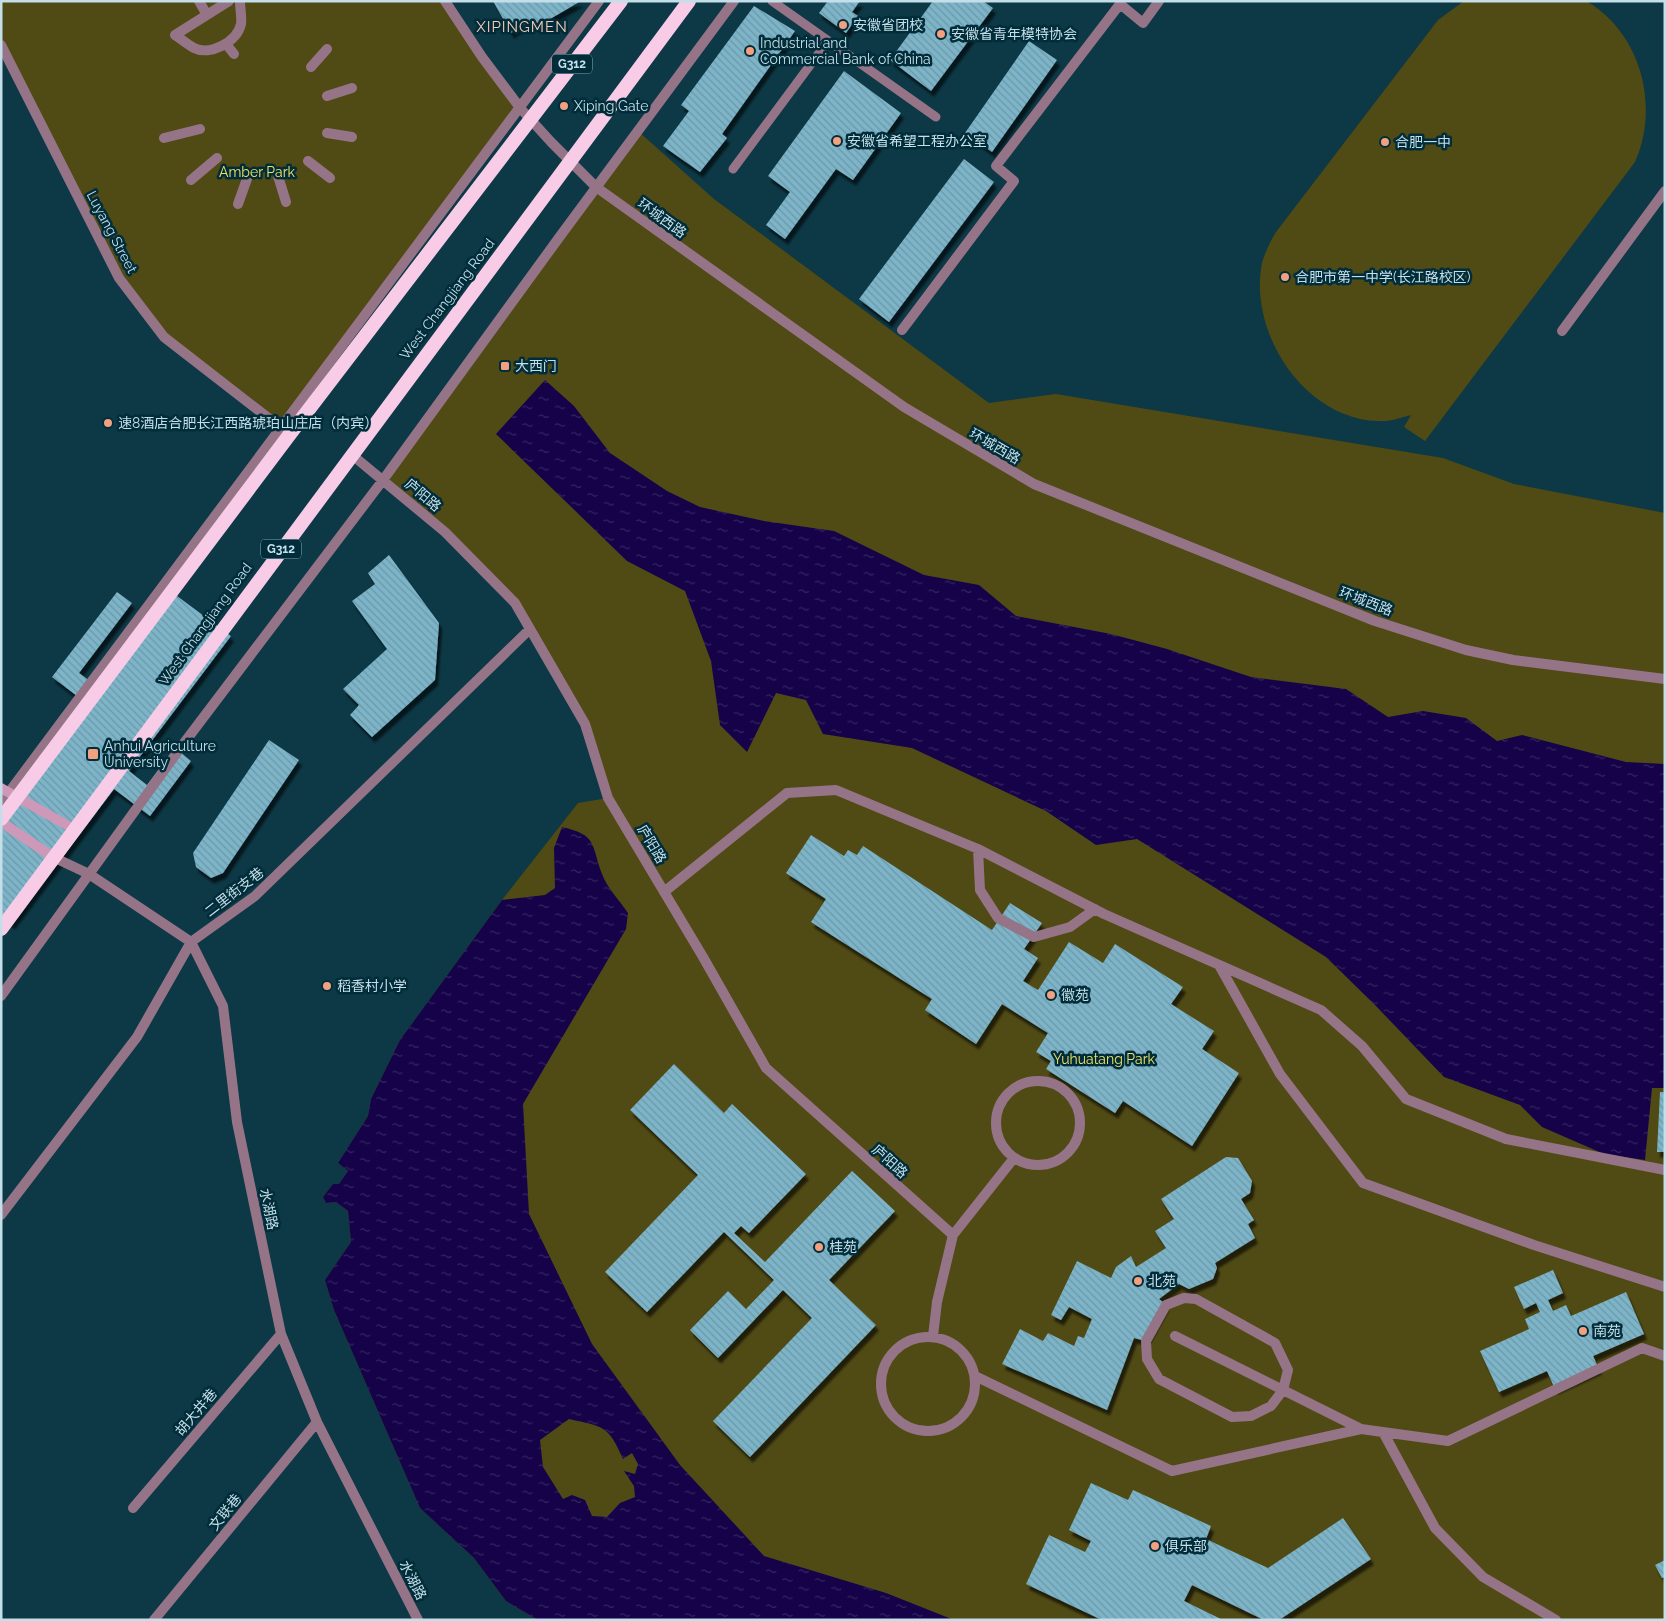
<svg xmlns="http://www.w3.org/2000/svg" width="1666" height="1621" viewBox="0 0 1666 1621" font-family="Raleway,'Noto Sans SC',sans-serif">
<defs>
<pattern id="water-ripples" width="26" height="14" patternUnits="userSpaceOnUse" patternTransform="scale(1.25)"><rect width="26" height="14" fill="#150248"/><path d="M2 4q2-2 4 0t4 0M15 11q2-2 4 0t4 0" fill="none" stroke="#352662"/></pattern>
<pattern id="building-back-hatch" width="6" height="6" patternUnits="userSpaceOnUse" patternTransform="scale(1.25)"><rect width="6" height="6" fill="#7db4c8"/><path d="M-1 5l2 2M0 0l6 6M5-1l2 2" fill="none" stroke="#6c98a8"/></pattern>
<filter id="shadow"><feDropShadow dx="3" dy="5.5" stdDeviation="1" flood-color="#0009"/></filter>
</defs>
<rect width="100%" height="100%" fill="#0d3845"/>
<path fill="#504a15" d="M1,1h444l76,108 -240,319 -117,-91 -45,-59 -118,-233z
M1464,1h122c55,31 74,105 49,161l-210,279 -21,-14 7,-12c-11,3 -21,7 -33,6 -74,-2 -130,-89 -116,-158 3,-11 8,-21 14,-31l162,-212z
M638,131l76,68 275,204 67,-9 387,64 71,26 151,29v1107h-1127l-32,-19 -32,-43 -54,-50 -86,-198 -9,-30 26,-38 -3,-31 -12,-9 -10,1 -3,-6 10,-13h6l9,-13 -10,-8 30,-47 3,-17 29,-59 102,-140 76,-97 30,-5 -23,-74 -70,-121 -132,-123z"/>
<path fill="url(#water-ripples)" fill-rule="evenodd" d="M545,380l29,26 36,47 57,38 33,16 64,14 70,10 90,44 55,10 37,31 95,18 56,15 84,28 95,12 42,28 35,-6 43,7 31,23 25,-6 104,27 39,2v324h-13l-7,72 -41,-6 -62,-27 -22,-22 -76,-28 -68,-71 -50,-49 -189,-118 -41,6 -50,-34 -134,-63 -89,-14 -17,-34 -30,-7 -29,59 -27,-27 -9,-64 -26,-70 -58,-30 -131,-127z
M562,827c36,8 29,18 40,47 5,14 18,27 26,39l-2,16 -103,175 6,110 63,130 88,121 84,91 122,37 68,27h-416l-32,-19 -32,-43 -54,-50 -86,-198 -9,-30 26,-38 -3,-31 -12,-9 -10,1 -3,-6 10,-13h6l9,-13 -10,-8 30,-47 3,-17 29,-59 102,-140 43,-5 10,-7 -1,-40zM569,1419c35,8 39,6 54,40l9,-6 6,11 -3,10 -11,-3 10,15 1,11 -15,6 -13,14 -15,-1 -7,-16 -13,-5 -9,4 -20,-32 -3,-27z"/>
<path fill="url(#building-back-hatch)" filter="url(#shadow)" d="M493,1h88l-43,25 -5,-7 -22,14z
M828,1h32l-8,11 6,4 -12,17 -27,-20z
M933,1h50l10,7 -62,83 -41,-31z
M754,6l41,25 -73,103 5,4 -27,34 -37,-26 26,-35 -8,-6z
M1029,41l28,19 -65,92 -27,-19z
M844,71l57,42 -48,67 -17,-11 -51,70 -19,-14 24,-33 -22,-16z
M964,159l30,23 -105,140 -30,-23z
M389,555l50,68 -4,57 -63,57 -22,-22 9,-10 -16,-16 44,-40 -35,-48 23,-17 -7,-11z
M169,590l62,46 -102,135 18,14 28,-37 16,13 -41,55 -36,-27 -102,135 -11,-8v-104l84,-110 -33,-25 65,-85 15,11 -53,70 18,13z
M269,740l30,20 -76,113 -12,5 -15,-11 -3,-14z
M811,835l33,21 4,-6 9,5 6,-9 129,84 18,-27 32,20 -18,26 14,9 -15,23 15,9 31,-48 34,21 12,-19 68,43 -12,17 43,27 -12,18 37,24 -47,73 -69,-45 -8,12 -69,-44 5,-8 -15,-9 12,-19 -46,-29 -26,40 -51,-34 7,-11 -121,-77 15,-23 -40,-26z
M674,1064l50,49 8,-9 74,70 -57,59 -8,-7 -7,7 31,29 87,-91 43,40 -66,69 47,45 -126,132 -37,-36 99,-103 -29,-28 -65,68 -28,-28 38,-39 18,18 28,-29 -50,-48 -77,80 -42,-40 93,-97 -68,-65z
M1660,1092h5v60h-8z
M1226,1157l12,1 14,23 -2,12 -9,6 13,21 -6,4 7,14 -40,25 2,5 -4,11 -24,10 -10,-5 -20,15 7,6 -20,36 -12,-3 -27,72 -105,-46 18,-35 23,12 5,-8 26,13 4,-10 6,2 8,-19 -23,-12 -8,13 -10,-5 26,-54 34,17 5,-11 15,-11 5,11 30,-19 -11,-17 19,-12 -13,-20z
M1553,1270l10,23 -15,7 5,11 13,-6 5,11 55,-24 18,42 -51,22 6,13 -44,20 -8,-18 -48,21 -19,-41 49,-22 -4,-10 15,-7 -4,-9 -12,6 -10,-22z
M1091,1483l37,17 5,-10 78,36 -5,13 62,29 75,-50 28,41 -92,61h-15l-72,-35 -8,16 39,19h-121l-76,-36 23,-49 36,17 6,-11 -22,-11z
M1665,1560v17l-3,1 -7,-13z"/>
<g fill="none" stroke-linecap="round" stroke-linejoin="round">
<path stroke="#967488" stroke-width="9" d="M772,1l164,116
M733,169l95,-128"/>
<path stroke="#967488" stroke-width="10" d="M199,1l8,14
M229,1l-54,34c6,4 13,10 19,13 16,8 43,-6 47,-24 1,-6 -1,-16 -1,-23
M226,44l8,10
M311,67l16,-18
M327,96l25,-8
M327,133l25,4
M164,138l36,-9
M308,161l22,17
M278,176l8,26
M191,180l26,-22
M238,204l10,-28"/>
<path stroke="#967488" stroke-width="10" d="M1,45l118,233 45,59 121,94
M902,330l112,-149 -18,-15 124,-162 23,19 16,-22
M1562,331l103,-140
M351,454l94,78 70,71 70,121 23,74 95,159 63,111 187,167
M1,803l598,-802
M978,849l2,41 18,28 36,19 36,-10 25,-18
M53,857l36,17 102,68 32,64 14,116 44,212 36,88 101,198
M664,892l123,-99 49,-3 142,59 126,65 217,96 41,36 44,53 100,40 159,31
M1219,965l61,109 83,109 171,62 131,42
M1,996l180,-249 202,-267 175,-241 176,-238
M996 1123a42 42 0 1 1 84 0a42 42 0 1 1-84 0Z
M1,1215l136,-178 54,-95 64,-46 275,-267
M1184,1298l12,1 79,44 13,27 -5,20 -12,16 -20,10 -19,1 -73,-38 -12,-20 -1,-18 20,-36z
M933,1336l4,-34 16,-67 61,-77
M1175,1336l186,93
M881 1384a47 47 0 1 1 94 0a47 47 0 1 1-94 0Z
M975,1376l197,95 189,-42 87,12 194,-93 23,8
M1383,1432l52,96 48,49 73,43
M133,1508l148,-174
M154,1620l163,-198"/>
<path stroke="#967488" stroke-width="10" d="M445,1l37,56 39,52 30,33 45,45 308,220 130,77 341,137 91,29 47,10 152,19"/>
<path stroke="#ce98b8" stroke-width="10" d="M1,788l73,41
M1,822l52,35"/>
<path stroke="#f8cce6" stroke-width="14" d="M1,819l289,-385 331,-433
M1,929l688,-928"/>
</g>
<g fill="#f2a07f" stroke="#012d3a" stroke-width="2">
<circle cx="843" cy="25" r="5"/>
<circle cx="941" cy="34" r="5"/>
<circle cx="750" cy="51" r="5"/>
<circle cx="564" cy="106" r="5"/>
<circle cx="837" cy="141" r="5"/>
<circle cx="1385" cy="142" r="5"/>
<circle cx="1285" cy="277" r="5"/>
<rect x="500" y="361" width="10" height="10" rx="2.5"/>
<circle cx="108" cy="423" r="5"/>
<rect x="87" y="748" width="12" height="12" rx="2.5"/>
<circle cx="327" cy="986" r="5"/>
<circle cx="1051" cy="995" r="5"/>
<circle cx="819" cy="1247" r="5"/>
<circle cx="1138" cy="1281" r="5"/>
<circle cx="1583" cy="1331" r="5"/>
<circle cx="1155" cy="1546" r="5"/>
</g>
<g text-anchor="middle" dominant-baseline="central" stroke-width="5" stroke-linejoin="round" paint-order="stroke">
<g fill="#012d3a" stroke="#8aaab4" stroke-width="1">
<rect x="552" y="54.5" width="40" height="19" rx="4"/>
<rect x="261" y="539.5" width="40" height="19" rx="4"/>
</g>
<g font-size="12" font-weight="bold" fill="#c4dfe9">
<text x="572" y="64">G312</text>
<text x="281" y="549">G312</text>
</g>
<g font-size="14" fill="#c4dfe9" stroke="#012d3a" text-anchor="start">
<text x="853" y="25">安徽省团校</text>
<text x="951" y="34">安徽省青年模特协会</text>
<text x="760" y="43">Industrial and<tspan x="760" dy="16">Commercial Bank of China</tspan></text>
<text x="574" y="106">Xiping Gate</text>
<text x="847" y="141">安徽省希望工程办公室</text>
<text x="1395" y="142">合肥一中</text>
<text x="1295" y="277">合肥市第一中学(长江路校区)</text>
<text x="515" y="366">大西门</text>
<text x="118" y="423">速8酒店合肥长江西路琥珀山庄店（内宾）</text>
<text x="104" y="746">Anhui Agriculture<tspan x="104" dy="16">University</tspan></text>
<text x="337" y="986">稻香村小学</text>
<text x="1061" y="995">徽苑</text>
<text x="829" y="1247">桂苑</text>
<text x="1148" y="1281">北苑</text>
<text x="1593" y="1331">南苑</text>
<text x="1165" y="1546">俱乐部</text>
</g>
<g font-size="14" fill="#efe165" stroke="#012d3a">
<text x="257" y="172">Amber Park</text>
<text x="1104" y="1059">Yuhuatang Park</text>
</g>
<g font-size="14" fill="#c4dfe9" stroke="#012d3a">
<text transform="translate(662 218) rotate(36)">环城西路</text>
<text transform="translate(112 232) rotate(62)">Luyang Street</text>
<text transform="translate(447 299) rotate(-53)">West Changjiang Road</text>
<text transform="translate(995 446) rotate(30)">环城西路</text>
<text transform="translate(423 495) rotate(40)">庐阳路</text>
<text transform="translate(1366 601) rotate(21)">环城西路</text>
<text transform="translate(205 624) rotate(-54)">West Changjiang Road</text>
<text transform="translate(652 844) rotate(59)">庐阳路</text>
<text transform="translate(234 892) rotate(-38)">二里街支巷</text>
<text transform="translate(890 1161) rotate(42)">庐阳路</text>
<text transform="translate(269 1209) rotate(78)">水湖路</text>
<text transform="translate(196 1412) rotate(-50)">胡大井巷</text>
<text transform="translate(225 1512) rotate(-51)">文联巷</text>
<text transform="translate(413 1580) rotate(63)">水湖路</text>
</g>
<g font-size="15" letter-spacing="1" fill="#fbcbb8" stroke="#012d3a">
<text x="522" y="27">XIPINGMEN</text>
</g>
</g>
<rect width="1666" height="1621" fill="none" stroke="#c4dfe9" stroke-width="5"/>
</svg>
